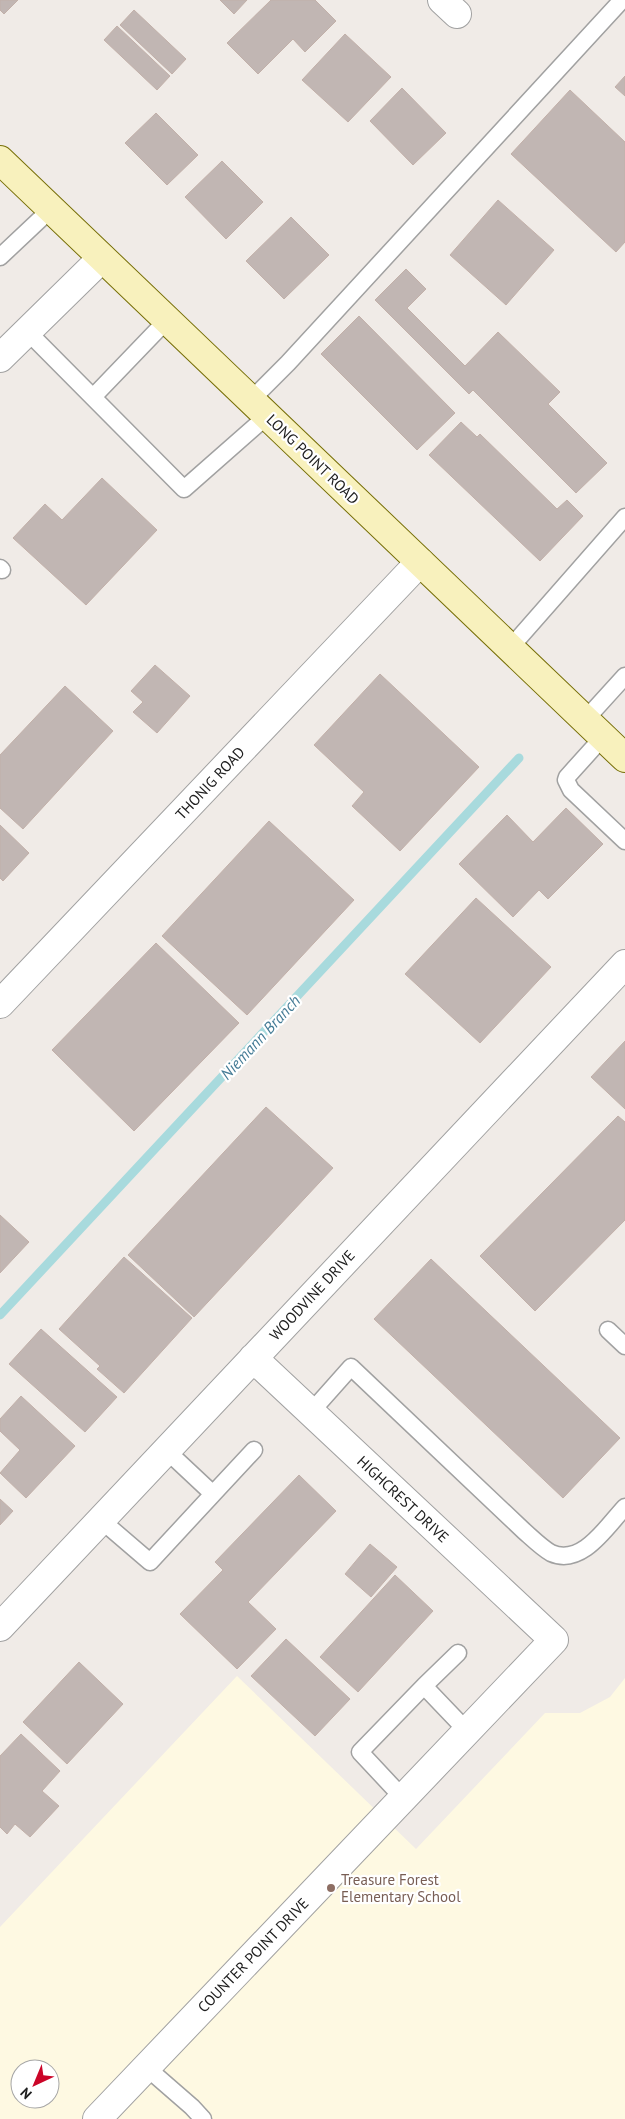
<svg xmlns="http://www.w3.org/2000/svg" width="625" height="2119" viewBox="0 0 625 2119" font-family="'PT Sans',sans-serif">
  <rect width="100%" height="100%" fill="#f0ebe7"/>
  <path fill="#fef9e2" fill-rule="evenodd" d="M237,1676L416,1849L545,1713H580L610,1697L625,1678V2119H0V1927ZM20,2069H50V2099H20Z"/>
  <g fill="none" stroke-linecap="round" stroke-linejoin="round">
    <path stroke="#a8dadd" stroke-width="9" d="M0,1315L519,758"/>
  </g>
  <path fill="#c1b6b3" stroke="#c2b0a9" d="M0,0H18L4,14L0,10Z
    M220,0H247L234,14Z
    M271,0H315L336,21L305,52L293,39L258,74L227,43Z
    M134,10L186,59L172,74L120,25Z
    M117,26L170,76L157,90L104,40Z
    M345,34L391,77L348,122L302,80Z
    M625,76V96L615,87Z
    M402,88L446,133L413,165L370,121Z
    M570,90L625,142V242L616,252L511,154Z
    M156,113L198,155L167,185L125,143Z
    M222,161L263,202L226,239L185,197Z
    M498,200L554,250L506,305L450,255Z
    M291,217L329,255L284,299L246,261Z
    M406,269L426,289L407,308L465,366L498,332L560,392L548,404L607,463L576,493L473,390L469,394L375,300Z
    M359,316L455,413L417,450L321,354Z
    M461,422L477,437L480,434L557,509L567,500L583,516L540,561L429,455Z
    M102,478L157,530L86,605L13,538L45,504L62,520Z
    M155,665L190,696L157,733L133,712L143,702L131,691Z
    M380,674L479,767L400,851L352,806L364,792L314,745Z
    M65,686L113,731L23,829L0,808V755Z
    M566,808L603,844L548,899L539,890L513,917L459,864L507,815L533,842Z
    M269,821L354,900L247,1015L162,936Z
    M0,825L29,853L3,881L0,878Z
    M476,898L551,967L480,1043L405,974Z
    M156,943L239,1023L134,1131L52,1050Z
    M625,1041V1109L591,1077Z
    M266,1107L333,1168L194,1317L128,1255Z
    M618,1116L625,1122V1220L535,1311L480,1256Z
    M0,1215L29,1242L0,1273Z
    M124,1257L192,1318L124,1393L97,1369L100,1366L59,1329Z
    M431,1259L620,1438L563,1498L374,1319Z
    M41,1329L117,1397L85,1432L9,1364Z
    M21,1396L75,1446L26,1498L0,1473L20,1450L0,1431V1419Z
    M299,1475L336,1511L248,1602L276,1629L237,1669L180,1614L223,1570L215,1562Z
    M0,1499L13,1511L0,1525Z
    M370,1544L397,1567L371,1597L345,1574Z
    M395,1575L433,1611L358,1692L320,1657Z
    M286,1639L350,1699L315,1736L251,1676Z
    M79,1662L123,1704L67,1764L23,1722Z
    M21,1734L60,1771L42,1791L59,1806L30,1837L15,1824L7,1834L0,1827V1756Z"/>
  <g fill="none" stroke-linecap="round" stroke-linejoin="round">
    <g stroke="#a1a1a1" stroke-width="19">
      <path id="lane" d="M0,257L51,209
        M27,331L184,489L267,416
        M93,397L167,320
        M251,400L288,363L622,0
        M0,568L2,570
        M510,648L625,517
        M585,720L625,676
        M603,737L567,777L566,780L571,790L625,841
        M608,1330L625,1346
        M311,1412L351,1367L524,1531C532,1538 542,1548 551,1553C582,1567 607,1526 625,1507
        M213,1494L254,1450
        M101,1520L150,1562L213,1494L166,1450
        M424,1686L458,1653
        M403,1798L360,1752L424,1686L467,1731
        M146,2067L192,2107L203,2119"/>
    </g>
    <g stroke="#a1a1a1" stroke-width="30">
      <path id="street" d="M442,0L457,14
        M0,358L102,258
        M0,1004L420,562
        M0,1627L625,964
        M97,2119L554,1640L253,1358"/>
    </g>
    <g stroke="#776f07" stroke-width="30">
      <path id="secondary" d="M0,160L625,758"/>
    </g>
    <use href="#lane" stroke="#fff" stroke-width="16"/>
    <use href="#street" stroke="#fff" stroke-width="28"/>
    <use href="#secondary" stroke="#f8f1bd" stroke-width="28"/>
  </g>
  <circle fill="#8d6e63" stroke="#fff" stroke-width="2" cx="331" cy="1888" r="5"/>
  <g text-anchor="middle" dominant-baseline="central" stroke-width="4.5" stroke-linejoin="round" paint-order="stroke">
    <g font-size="15" fill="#202020" stroke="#fff">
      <text transform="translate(313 459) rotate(44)">LONG POINT ROAD</text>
      <text transform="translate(210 783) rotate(-47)">THONIG ROAD</text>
      <text transform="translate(312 1295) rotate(-47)">WOODVINE DRIVE</text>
      <text transform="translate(403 1499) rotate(43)">HIGHCREST DRIVE</text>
      <text transform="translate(253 1955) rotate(-46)">COUNTER POINT DRIVE</text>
    </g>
    <g font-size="15" fill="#785e54" stroke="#fff" text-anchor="start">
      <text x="341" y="1879">Treasure Forest<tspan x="341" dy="17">Elementary School</tspan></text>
    </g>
    <g font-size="16" font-style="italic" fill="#457c96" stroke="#fff">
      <text transform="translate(260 1037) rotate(-47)">Niemann Branch</text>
    </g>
  </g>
  <g transform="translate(35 2084) rotate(224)"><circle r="24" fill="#ffffff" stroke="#a6a6a6"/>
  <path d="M0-4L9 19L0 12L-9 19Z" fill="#cb0528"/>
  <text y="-8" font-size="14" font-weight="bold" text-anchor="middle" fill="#202020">N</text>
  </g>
</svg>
